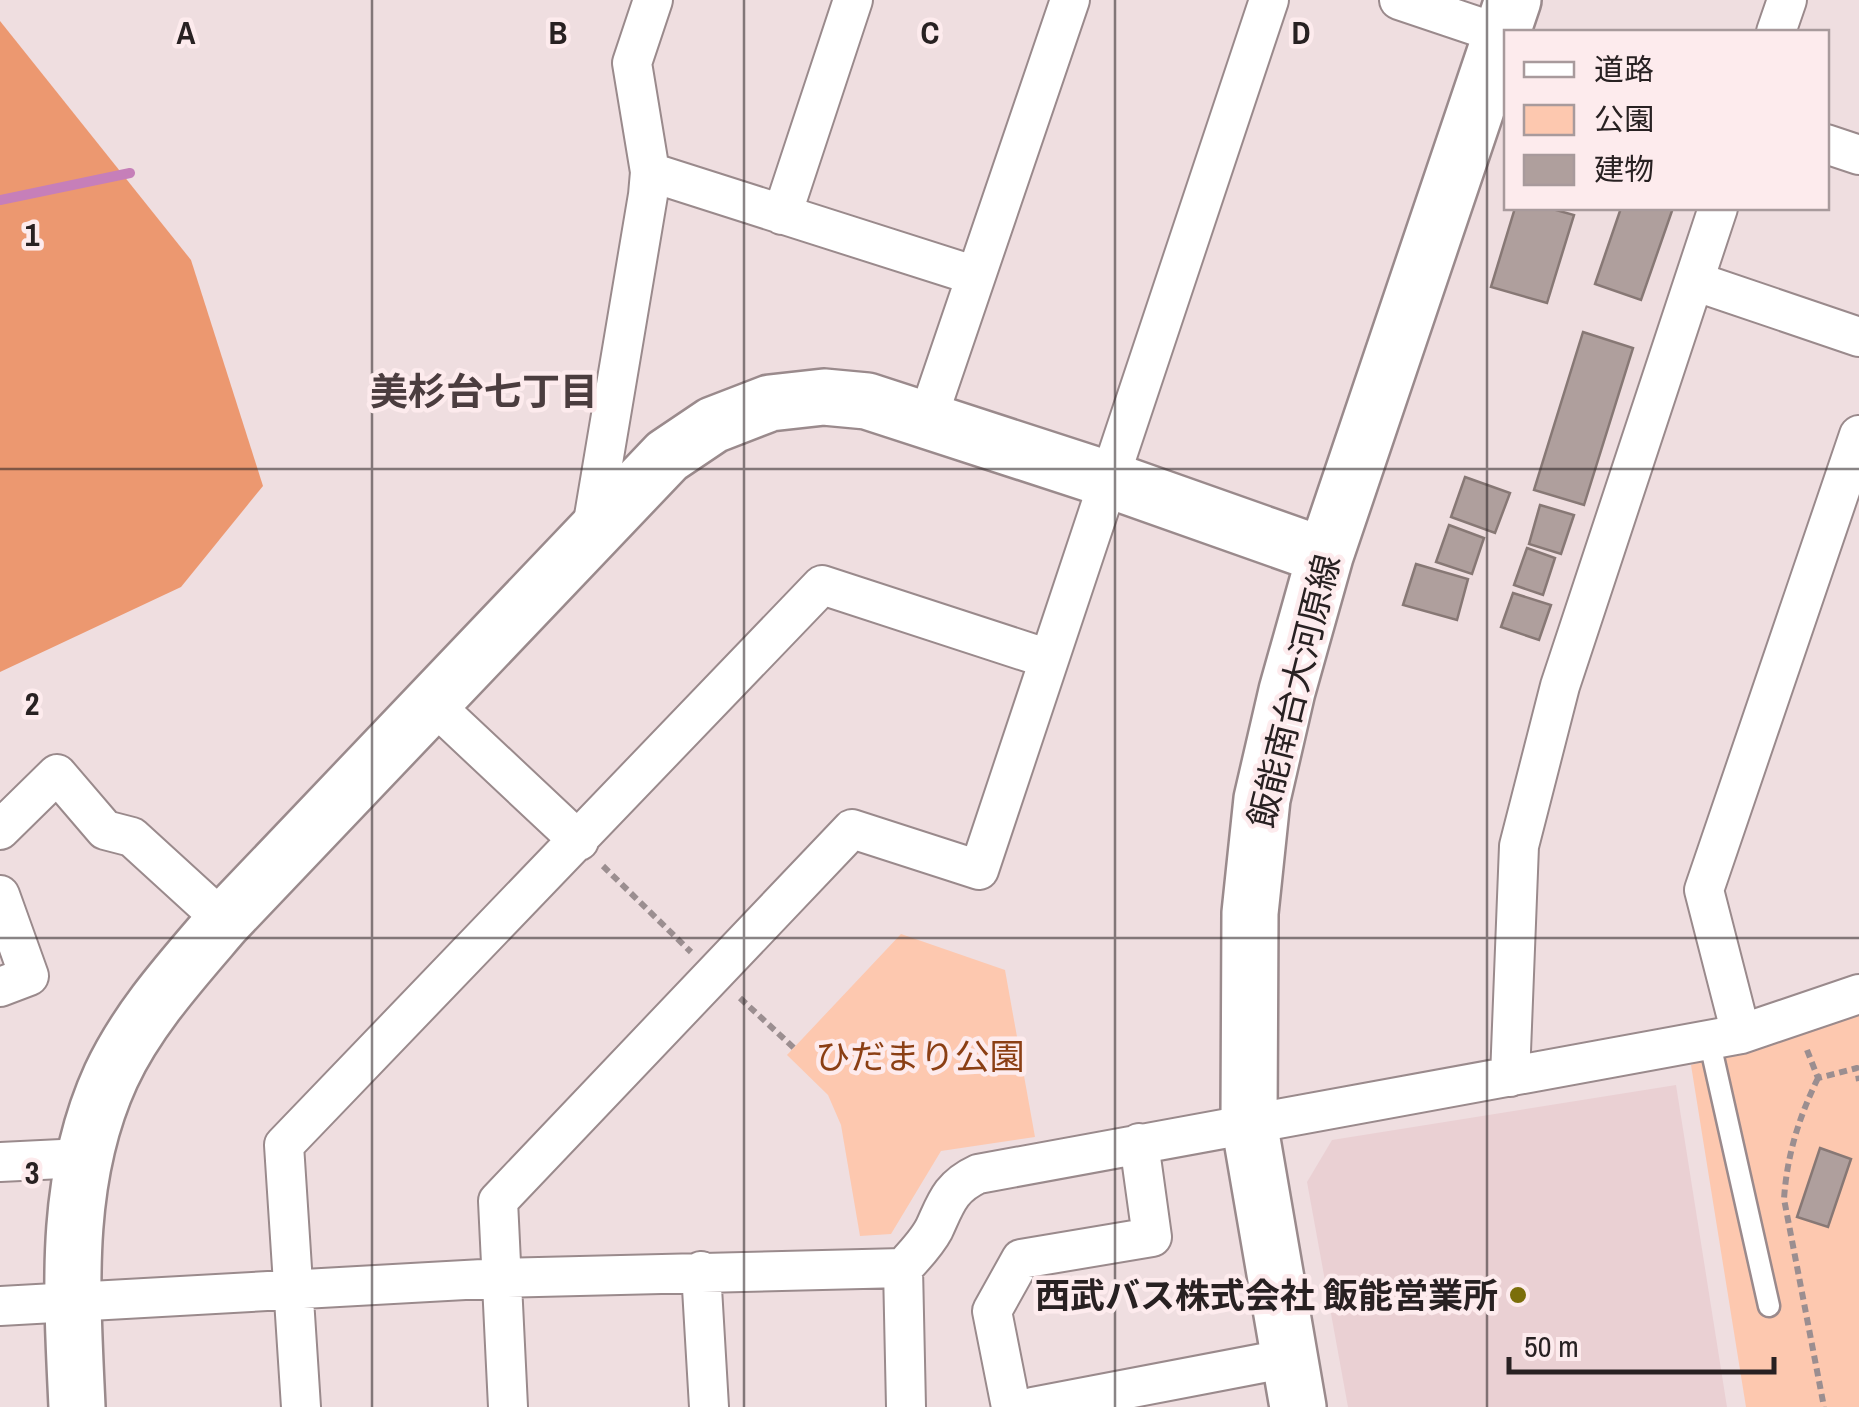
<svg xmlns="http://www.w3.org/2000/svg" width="1859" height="1407" viewBox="0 0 1859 1407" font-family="'Archivo Narrow','Noto Sans JP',sans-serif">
  <rect width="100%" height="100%" fill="#efdee0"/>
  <path fill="#ead0d3" d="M1676,1085L1727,1407H1348L1307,1182L1332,1140Z"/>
  <path fill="#fdc8af" d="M901,934L1005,970L1035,1137L941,1151L891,1234L860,1236L841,1125L828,1095L787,1055Z
    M1859,1006V1407H1746L1691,1065L1820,1024Z"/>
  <path fill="#ec9870" d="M0,21L191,260L263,486L181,587L0,672Z"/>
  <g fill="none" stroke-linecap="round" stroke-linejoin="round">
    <path stroke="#c67fb9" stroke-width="10" d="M0,200L130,173"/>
  </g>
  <path fill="#af9f9d" stroke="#877875" stroke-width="2.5" d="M1515,208H1549L1574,215L1547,303L1491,287Z
    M1621,208H1673L1641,300L1595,284Z
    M1583,332L1633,348L1584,505L1534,490Z
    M1465,477L1510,493L1495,533L1451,517Z
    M1540,505L1574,515L1561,554L1529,544Z
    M1449,525L1484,538L1472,574L1436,562Z
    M1527,548L1555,558L1543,595L1514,585Z
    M1416,564L1468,579L1457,620L1403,605Z
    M1513,593L1551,605L1539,640L1501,627Z
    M1820,1148L1851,1159L1828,1227L1797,1217Z"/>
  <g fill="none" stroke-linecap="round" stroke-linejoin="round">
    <g stroke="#9a8a8c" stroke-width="25">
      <path id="lane" d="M1709,1039L1769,1306"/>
    </g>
    <g stroke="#9a8a8c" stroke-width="42">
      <path id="street" d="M1399,0L1506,36
        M1776,32L1787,0
        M1826,144L1859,155
        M650,172L976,276
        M782,215L853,0
        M1694,281L1859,337
        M927,420L1070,0
        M591,534L648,195L650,172L632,63L653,0
        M432,703L579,841
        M0,830L57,774L105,830L132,837L224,921
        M0,895L29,976L0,987
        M1741,1034L1704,890L1859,435
        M1510,1077L1519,846L1560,686L1718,208
        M0,1162L82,1158
        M701,1271L709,1407
        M0,1306L501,1278L903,1268
        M301,1407L284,1145L822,585L1049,659
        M508,1407L498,1201L852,829L979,870L1269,0
        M906,1407L903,1268C914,1256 926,1244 934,1229C946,1203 950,1187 978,1174L1741,1034L1859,994
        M1011,1407L992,1311L1021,1259L1152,1237L1139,1143
        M1033,1407L1289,1358"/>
    </g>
    <g stroke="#9a8a8c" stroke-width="60">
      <path id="secondary" d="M77,1407C72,1294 63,1181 111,1076C138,1018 183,969 224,921L667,456L713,425L770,403L824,397L867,401L1110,480L1325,556
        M1298,1407L1249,1122L1250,913L1262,799L1287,691L1325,556L1513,0"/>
    </g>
    <path stroke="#9b8e90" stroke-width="6" stroke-dasharray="8 5" stroke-linecap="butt" d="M603,866L691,952
      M740,998L794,1048
      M1807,1050L1818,1078L1857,1068L1859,1081
      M1818,1078C1799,1117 1787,1155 1784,1199L1824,1407"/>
    <use href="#lane" stroke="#fff" stroke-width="20"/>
    <use href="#street" stroke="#fff" stroke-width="38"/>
    <use href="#secondary" stroke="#fff" stroke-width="55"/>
  </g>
  <path fill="none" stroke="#282122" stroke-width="2.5" stroke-opacity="0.55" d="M372,0V1407M744,0V1407M1115,0V1407M1487,0V1407M0,469H1859M0,938H1859"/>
  <circle fill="#7b6e0a" stroke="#fdebed" stroke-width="4" cx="1518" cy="1295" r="10"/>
  <g text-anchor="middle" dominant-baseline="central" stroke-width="9" stroke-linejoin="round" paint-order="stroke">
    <g font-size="35" fill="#282122" stroke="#fdebed">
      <text transform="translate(1294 691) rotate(-76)">飯能南台大河原線</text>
    </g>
    <g font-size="35" fill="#8b3f14" stroke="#fdebed">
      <text x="920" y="1056">ひだまり公園</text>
    </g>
    <g font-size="35" font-weight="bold" fill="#282122" stroke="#fdebed" text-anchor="end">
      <text x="1498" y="1295">西武バス株式会社 飯能営業所</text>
    </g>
    <g font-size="38" font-weight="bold" fill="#4b3d3f" stroke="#fdebed">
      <text x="484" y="391">美杉台七丁目</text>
    </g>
  </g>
  <g font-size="32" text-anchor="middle" font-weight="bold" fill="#282122" stroke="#fdebed" stroke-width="9" stroke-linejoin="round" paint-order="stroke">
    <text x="186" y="44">A</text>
    <text x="558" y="44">B</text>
    <text x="930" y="44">C</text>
    <text x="1301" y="44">D</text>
    <text x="32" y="246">1</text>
    <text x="32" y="715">2</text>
    <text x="32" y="1184">3</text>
  </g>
  <rect x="1504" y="30" width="325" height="180" fill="#fdebed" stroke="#a89a9c" stroke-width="2.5"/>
  <rect x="1524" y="62" width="50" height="15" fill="#ffffff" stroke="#a89a9c" stroke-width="2.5"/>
  <text x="1594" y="80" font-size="30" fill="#282122">道路</text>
  <rect x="1524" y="105" width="50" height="30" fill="#fdc8af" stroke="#a89a9c" stroke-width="2.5"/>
  <text x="1594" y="130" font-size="30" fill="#282122">公園</text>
  <rect x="1524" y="155" width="50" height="30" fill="#af9f9d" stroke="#a89a9c" stroke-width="2.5"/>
  <text x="1594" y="180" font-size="30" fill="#282122">建物</text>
  <path d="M1509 1357v15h265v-15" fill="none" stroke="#282122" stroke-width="5"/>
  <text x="1524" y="1357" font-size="30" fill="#282122" stroke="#fdebed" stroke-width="8" paint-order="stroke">50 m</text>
</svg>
